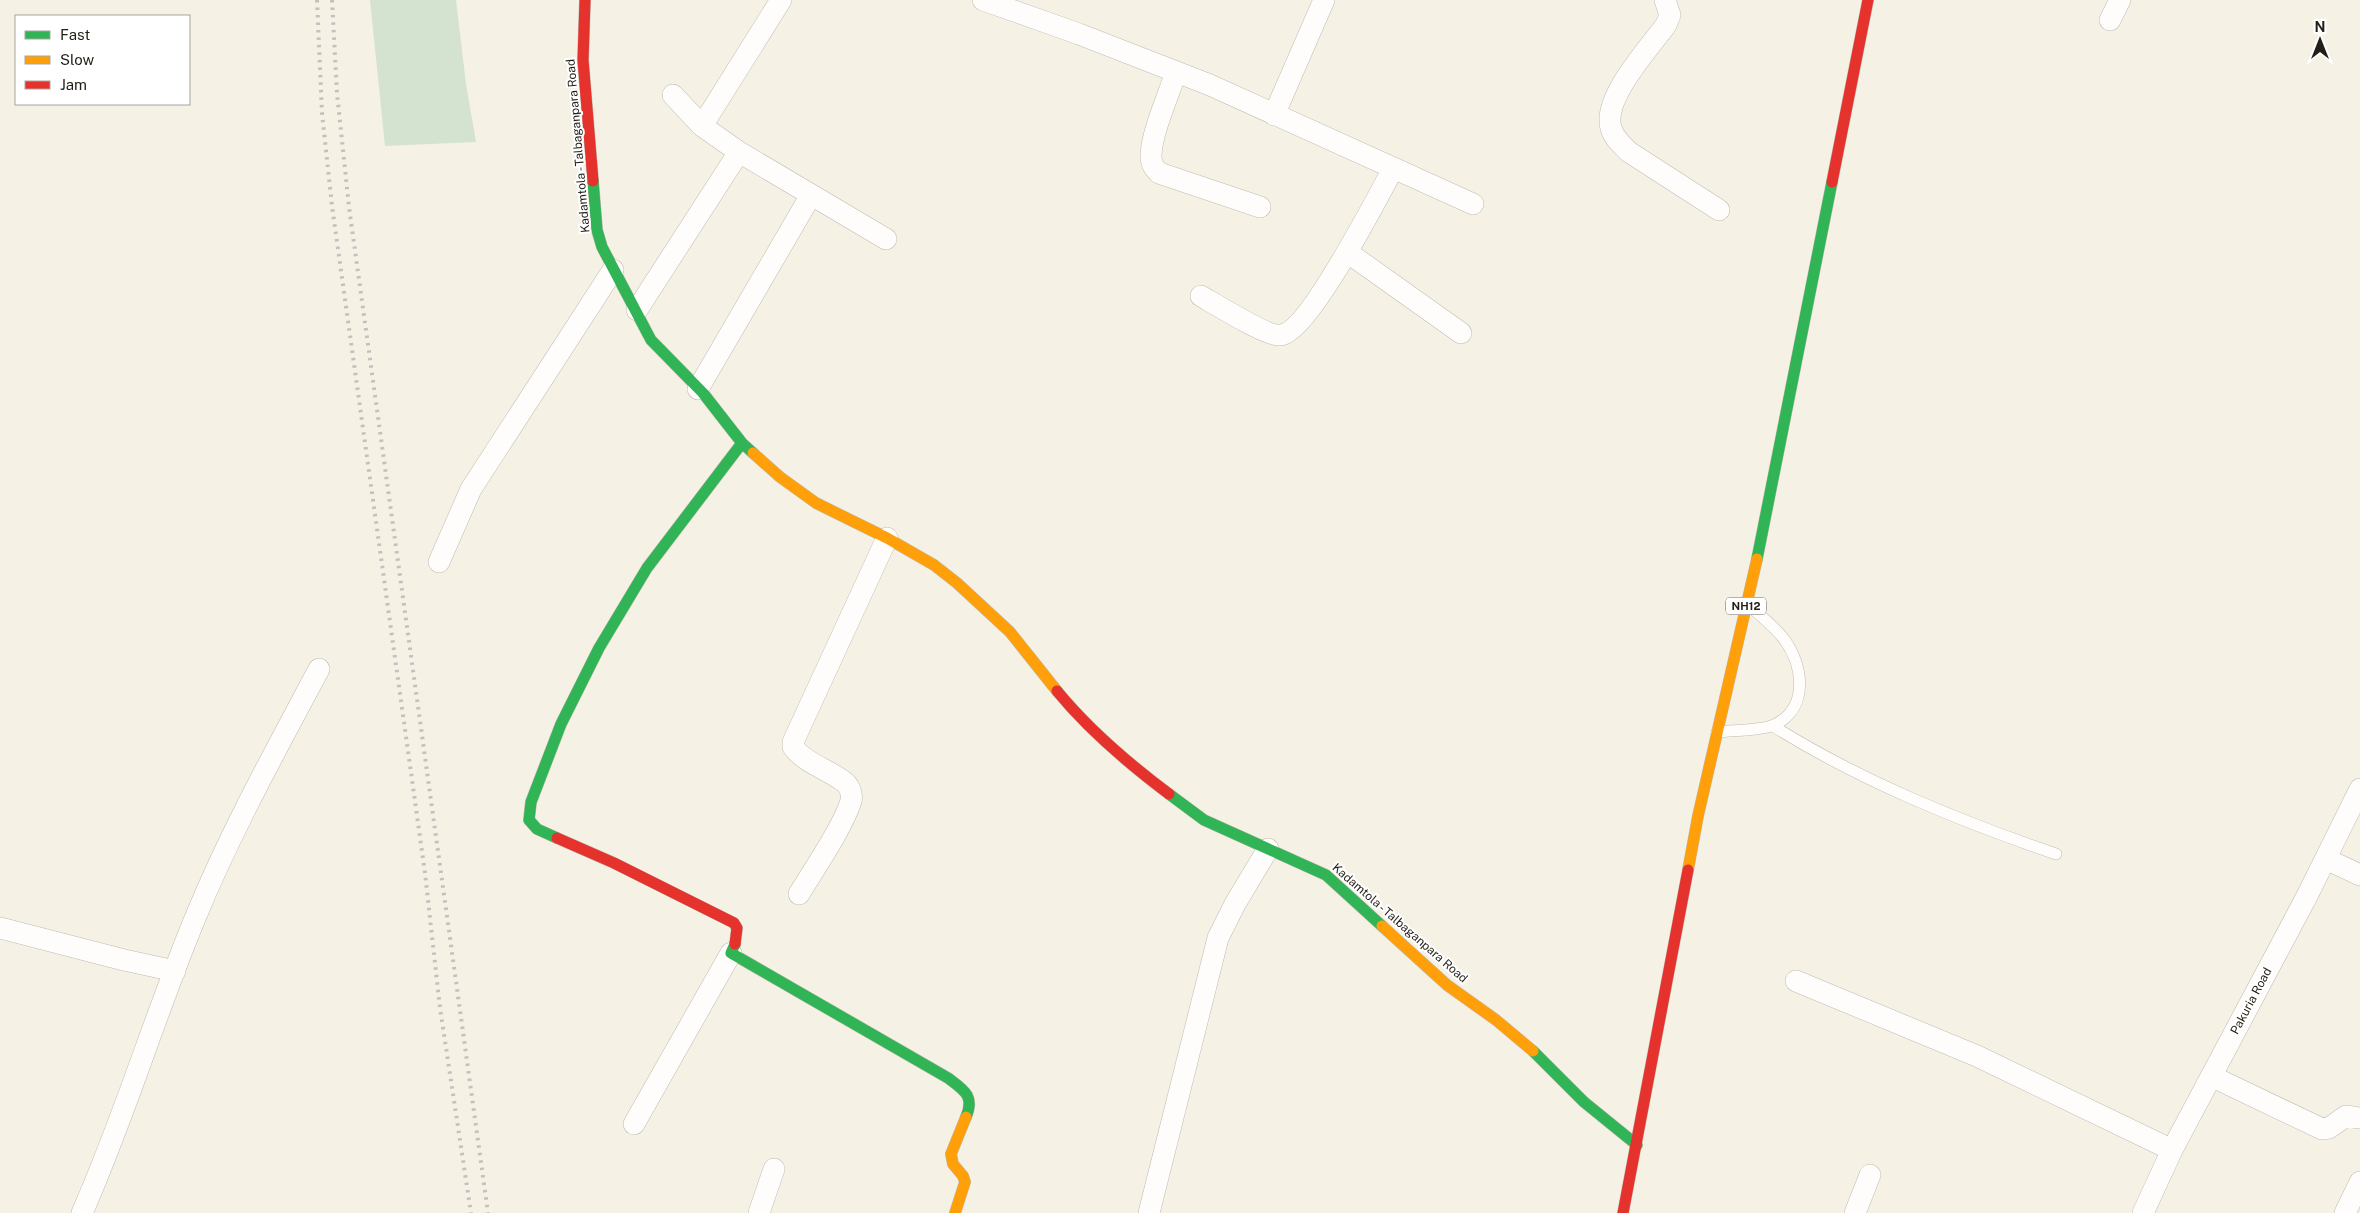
<svg xmlns="http://www.w3.org/2000/svg" width="2360" height="1213" viewBox="0 0 2360 1213" font-family="'Public Sans',sans-serif">
  <rect width="100%" height="100%" fill="#f6f1e5"/>
  <path fill="#d4e3d0" d="M370,0H456L466,84L476,142L385,146Z"/>
  <g fill="none" stroke-linecap="round" stroke-linejoin="round">
    <g stroke="#bfbbb2" stroke-width="12">
      <path id="lane" d="M1773,726C1861,781 1957,820 2056,854
        M1717,732C1732,730 1761,731 1774,725C1810,708 1803,665 1784,639C1774,626 1759,615 1748,604"/>
    </g>
    <g stroke="#bfbbb2" stroke-width="22">
      <path id="street" d="M983,0L1079,34L1210,85L1473,204
        M1665,0L1670,15L1666,25C1649,48 1602,99 1611,128C1614,139 1622,145 1629,152L1719,210
        M2110,20L2120,0
        M1176,72C1169,94 1151,134 1151,156C1151,164 1154,168 1159,173L1260,207
        M673,95L702,126L739,152L886,239
        M1274,115L1324,0
        M702,126L781,0
        M1347,252L1461,333
        M1201,296C1215,304 1268,337 1280,335C1308,333 1377,198 1393,169
        M637,310L739,152
        M698,389L811,195
        M439,562L471,489L613,270
        M2326,859L2360,875
        M799,894C814,869 843,827 851,801C853,794 849,785 843,781C827,769 805,763 793,747V742L887,538
        M0,928L124,960L175,971
        M1796,981L1977,1056L2172,1150
        M2211,1076L2322,1129L2329,1128L2346,1116L2360,1118
        M634,1124L731,953
        M82,1213C125,1116 155,1014 196,916C231,831 276,750 319,669
        M759,1213L774,1169
        M1149,1213L1218,938L1235,904L1268,849
        M1855,1213L1870,1175
        M2143,1213L2172,1150L2307,896L2360,789
        M2345,1213L2360,1182"/>
    </g>
    <g stroke="#bfbbb2" stroke-width="12">
      <path id="fast" d="M593,181L597,230L602,247L651,340L703,393L742,443L753,453
        M1757,559L1832,182
        M1169,794L1204,820L1326,875L1382,926
        M557,838L537,829L529,820L531,802L561,724L599,648L647,568L742,443
        M735,944L731,953L948,1078C964,1090 975,1096 966,1117
        M1533,1051L1584,1102L1637,1145"/>
    </g>
    <g stroke="#bfbbb2" stroke-width="12">
      <path id="slow" d="M753,453L780,477L816,503L887,538L934,565L957,583L1010,632L1057,691
        M1688,870L1698,816L1757,559
        M1382,926L1447,985L1496,1020L1533,1051
        M955,1213L965,1182L963,1176L953,1164L951,1154L966,1117"/>
    </g>
    <g stroke="#bfbbb2" stroke-width="12">
      <path id="jam" d="M585,0L583,60L593,181
        M1832,182L1868,0
        M1057,691C1089,730 1129,764 1169,794
        M557,838L614,863L734,923L737,928L735,944
        M1623,1213L1688,870"/>
    </g>
    <use href="#lane" stroke="#fefdfb" stroke-width="11"/>
    <use href="#street" stroke="#fefdfb" stroke-width="21"/>
    <use href="#fast" stroke="#30b455" stroke-width="11"/>
    <use href="#slow" stroke="#ff9f0a" stroke-width="11"/>
    <use href="#jam" stroke="#e5322d" stroke-width="11"/>
    <path stroke="#c3c1be" stroke-width="4" stroke-dasharray="2.5 5" stroke-linecap="butt" d="M317,0L322,113L332,206L425,873L440,1008L471,1213
      M332,0L337,93L349,207L488,1213"/>
  </g>
  <g text-anchor="middle" dominant-baseline="central" stroke-width="4" stroke-linejoin="round" paint-order="stroke">
    <rect fill="#fff" stroke="#65625d" stroke-width="1" x="1726" y="597.5" width="40" height="17" rx="4"/>
    <g font-size="11" font-weight="bold" fill="#231f17">
      <text x="1746" y="606">NH12</text>
    </g>
    <g font-size="12" fill="#231f17" stroke="#fff">
      <text transform="translate(578 146) rotate(-95)">Kadamtola - Talbaganpara Road</text>
      <text transform="translate(1400 923) rotate(41)">Kadamtola - Talbaganpara Road</text>
      <text transform="translate(2251 1001) rotate(-62)">Pakuria Road</text>
    </g>
  </g>
  <rect x="15" y="15" width="175" height="90" fill="#ffffff" stroke="#a7a5a2"/>
  <rect x="25" y="31" width="25" height="8" fill="#30b455" stroke="#a7a5a2"/>
  <text x="60" y="40" font-size="15" fill="#231f17">Fast</text>
  <rect x="25" y="56" width="25" height="8" fill="#ff9f0a" stroke="#a7a5a2"/>
  <text x="60" y="65" font-size="15" fill="#231f17">Slow</text>
  <rect x="25" y="81" width="25" height="8" fill="#e5322d" stroke="#a7a5a2"/>
  <text x="60" y="90" font-size="15" fill="#231f17">Jam</text>
  <g transform="translate(2320 40)" stroke="#ffffff" stroke-width="4" paint-order="stroke">
  <path d="M0-4L9 19L0 12L-9 19Z" fill="#231f17"/>
  <text y="-8" font-size="14" font-weight="bold" text-anchor="middle" fill="#231f17">N</text>
  </g>
</svg>
